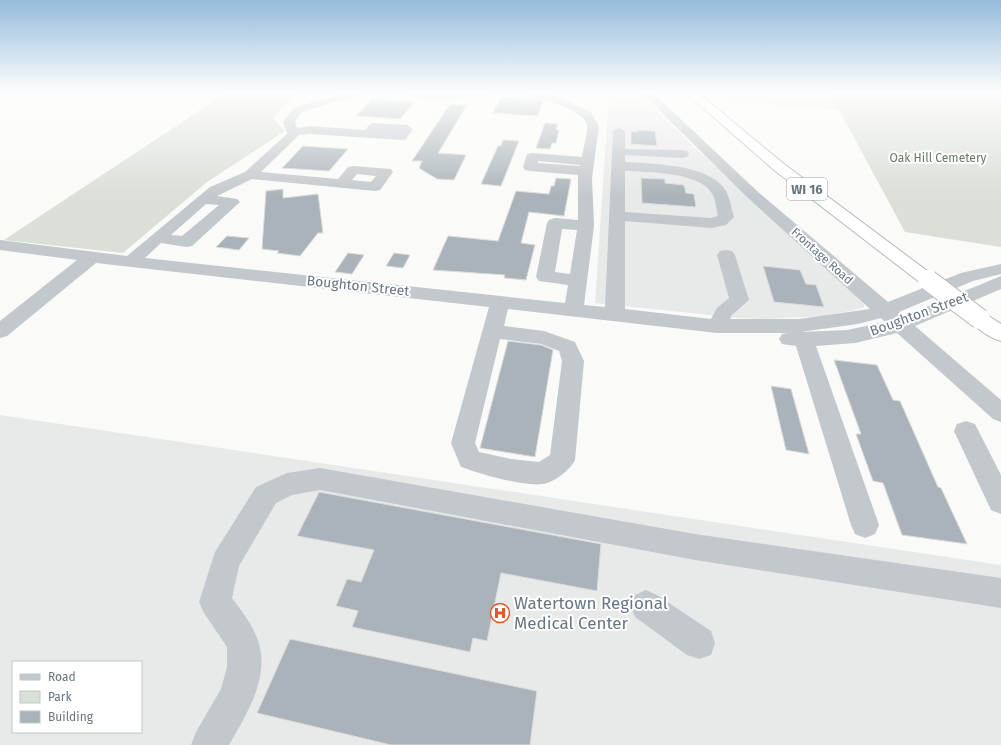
<svg xmlns="http://www.w3.org/2000/svg" width="1001" height="745" viewBox="0 0 1001 745" font-family="'Fira Sans',sans-serif">
  <rect width="100%" height="100%" fill="#fafaf8"/>
  <path fill="#e8e9e9" fill-rule="evenodd" d="M609,93H640L689,142L831,271L864,304V307L855,310L823,316L767,319L738,318L595,303Z
    M721,93H830L839,110L733,102Z
    M0,415L1001,565V745H0ZM13,662H141V732H13Z"/>
  <path fill="#dadfd7" d="M226,93H297L273,118L285,131L207,182L123,253L4,240Z
    M830,93H1001V247L905,232Z"/>
  <path fill="#aab3b9" stroke="#dcdcda" d="M501,97L536,99L543,101L538,116L493,113Z
    M372,99L414,102L400,119L356,116Z
    M450,104L467,105L438,153L466,155L454,180L437,179L419,168L422,161H412Z
    M545,123L558,124L556,129L559,130L556,143H552L550,149L536,148Z
    M638,130L655,131L657,146L631,144V131L638,132Z
    M503,140L519,141L501,186L481,184L498,146H501Z
    M303,146L348,149L329,171L282,168Z
    M556,178L571,179L564,216L529,212L521,243L535,245L526,280L504,278L505,275L433,270L448,236L498,241L516,191L549,194L551,186H554Z
    M641,178L665,179V183L684,185L686,193L694,194L696,207L642,203Z
    M283,189V198L318,194L323,233H318L300,256L277,253L279,251L262,249L266,191Z
    M227,236L249,238L239,250L216,247Z
    M348,253L364,255L352,274L335,272Z
    M394,253L410,255L403,268L386,266Z
    M763,266L800,270L806,284L816,285L824,307L774,302Z
    M508,341L541,345L553,350L535,457L480,448Z
    M834,360L877,365L893,400L900,401L938,487L941,488L967,544L902,535L883,483L873,481L856,434H861Z
    M771,386L791,389L809,454L786,450Z
    M319,492L601,544L597,591L501,573L487,641L473,638L470,652L352,627L358,611L336,606L347,579L361,582L374,550L297,536Z
    M290,639L537,691L530,745H391L257,713Z"/>
  <g fill="none" stroke-linecap="round" stroke-linejoin="round">
    <g stroke="#b4b9bd" stroke-width="2">
      <path id="highway" d="M686,93H698L784,164L934,276L937,280L934,284L928,285L922,284L774,170Z
        M980,313L987,315L1001,324V341C990,338 976,329 970,319L973,315Z"/>
    </g>
    <path fill="#c3c8cc" fill-rule="evenodd" d="M343,93H360L359,95L307,110L300,114L295,122L297,128L310,126L365,130L370,124L374,123L407,125L413,129L406,139L402,140L310,134L299,135L261,172L338,179L348,167L353,166L391,169L393,172L380,190L375,191L252,179L217,196L237,199L240,202L192,246L186,247L161,243L145,258L565,303L568,285L539,281L536,277L547,223L549,220L555,218L578,220V175L530,171L525,170L523,167L527,154L532,153L582,157C583,148 588,134 587,125C583,109 542,99 527,95L526,93H546L557,96L591,112L599,126L592,178L594,226L584,305L605,307L613,131L619,127L625,131V149L682,150L687,151L689,154L687,157L682,158L625,155V162C653,164 706,164 724,188C730,196 731,208 734,217L726,225L711,228L625,221V309L711,319L717,308L729,298L717,255L720,251L726,250L732,251L735,255L749,300L732,315L730,319H799L870,309L747,197L642,93H653L757,191L888,302L961,273L1001,264V274L973,281L899,312L904,316L1001,276V289L915,326L1001,400V422L993,419L897,333L855,343L816,346L879,525L875,534L865,538L855,534L851,525L796,346L782,344L779,339L782,334L788,333H717L508,309L504,326L544,331L575,342L584,361L575,460C570,470 555,482 543,484C525,487 480,474 461,467L451,443L489,307L96,263L7,336L0,338V321L77,260L0,250V240L127,256L210,187L245,172L287,134L283,122L292,110L299,106ZM538,161L580,165V166L538,163ZM625,171C647,172 698,172 711,192C716,198 716,209 718,216L711,218L625,212ZM357,174L376,176L371,182L352,180ZM206,204L219,205L182,236L171,235ZM562,229L577,230L570,274L555,272ZM881,318L885,322L847,330L800,332L858,324ZM500,339L541,344L559,351L562,361L550,455L539,462L511,459L479,452L475,443Z
      M406,93H489L484,96C470,97 414,103 406,93Z
      M966,421L975,424L1001,475V514L991,510L954,431L957,424Z
      M320,468L695,534L1001,578V608L695,560L320,490L292,495L276,503L239,566L232,598C244,614 259,633 261,654C265,685 244,719 229,745H191L196,732L221,689L227,667V647L204,613L199,602L215,552L256,487L287,473Z
      M646,590L657,595L711,631L715,643L711,655L699,659L687,655L635,617L630,606L635,595Z"/>
    <use href="#highway" fill="#fff" fill-rule="evenodd"/>
    <g stroke="#b4b9bd" stroke-width="22" stroke-linecap="butt">
      <path id="highway-bridge" d="M928,280L980,319"/>
    </g>
    <use href="#highway-bridge" stroke="#fff" stroke-width="20"/>
  </g>
  <linearGradient id="sky" x2="0" y2="1"><stop stop-color="#96bcdc"/><stop offset="0.47" stop-color="#fdfdfc"/><stop offset="1" stop-color="#fdfdfc" stop-opacity="0"/></linearGradient>
  <rect width="1001" height="197" fill="url(#sky)"/>
  <defs>
    <g id="hospital-ring" transform="scale(1)"><circle r="9.5" fill="#fff" stroke="#e4572e" stroke-width="1.5"/><path d="M-5-5h3v3.5h4V-5h3V5h-3V1.5h-4V5h-3Z" fill="#e4572e"/></g>
  </defs>
  <g fill-rule="evenodd">
    <use href="#hospital-ring" x="500" y="613"/>
  </g>
  <g text-anchor="middle" dominant-baseline="central" stroke-width="4" stroke-linejoin="round" paint-order="stroke">
    <g font-size="12" fill="#687a64" stroke="#fff">
      <text x="938" y="158">Oak Hill Cemetery</text>
    </g>
    <g font-size="12" fill="#657683" stroke="#fff">
      <text transform="translate(822 256) rotate(42)">Frontage Road</text>
    </g>
    <rect fill="#fff" stroke="#939fa8" stroke-width="1" x="787" y="178" width="40" height="22" rx="3"/>
    <g font-size="13" font-weight="bold" fill="#657683">
      <text x="807" y="189">WI 16</text>
    </g>
    <g font-size="14" fill="#657683" stroke="#fff">
      <text transform="translate(358 286) rotate(6)">Boughton Street</text>
      <text transform="translate(919 314) rotate(-20)">Boughton Street</text>
    </g>
    <g font-size="17" fill="#657683" stroke="#fff" text-anchor="start">
      <text x="514" y="603">Watertown Regional<tspan x="514" dy="20">Medical Center</tspan></text>
    </g>
  </g>
  <rect x="12" y="661" width="130" height="72" fill="#ffffff" stroke="#c1c8cd"/>
  <rect x="20" y="674" width="20" height="6" fill="#c3c8cc" stroke="#c1c8cd"/>
  <text x="48" y="681" font-size="12" fill="#657683">Road</text>
  <rect x="20" y="691" width="20" height="12" fill="#dadfd7" stroke="#c1c8cd"/>
  <text x="48" y="701" font-size="12" fill="#657683">Park</text>
  <rect x="20" y="711" width="20" height="12" fill="#aab3b9" stroke="#c1c8cd"/>
  <text x="48" y="721" font-size="12" fill="#657683">Building</text>
</svg>
